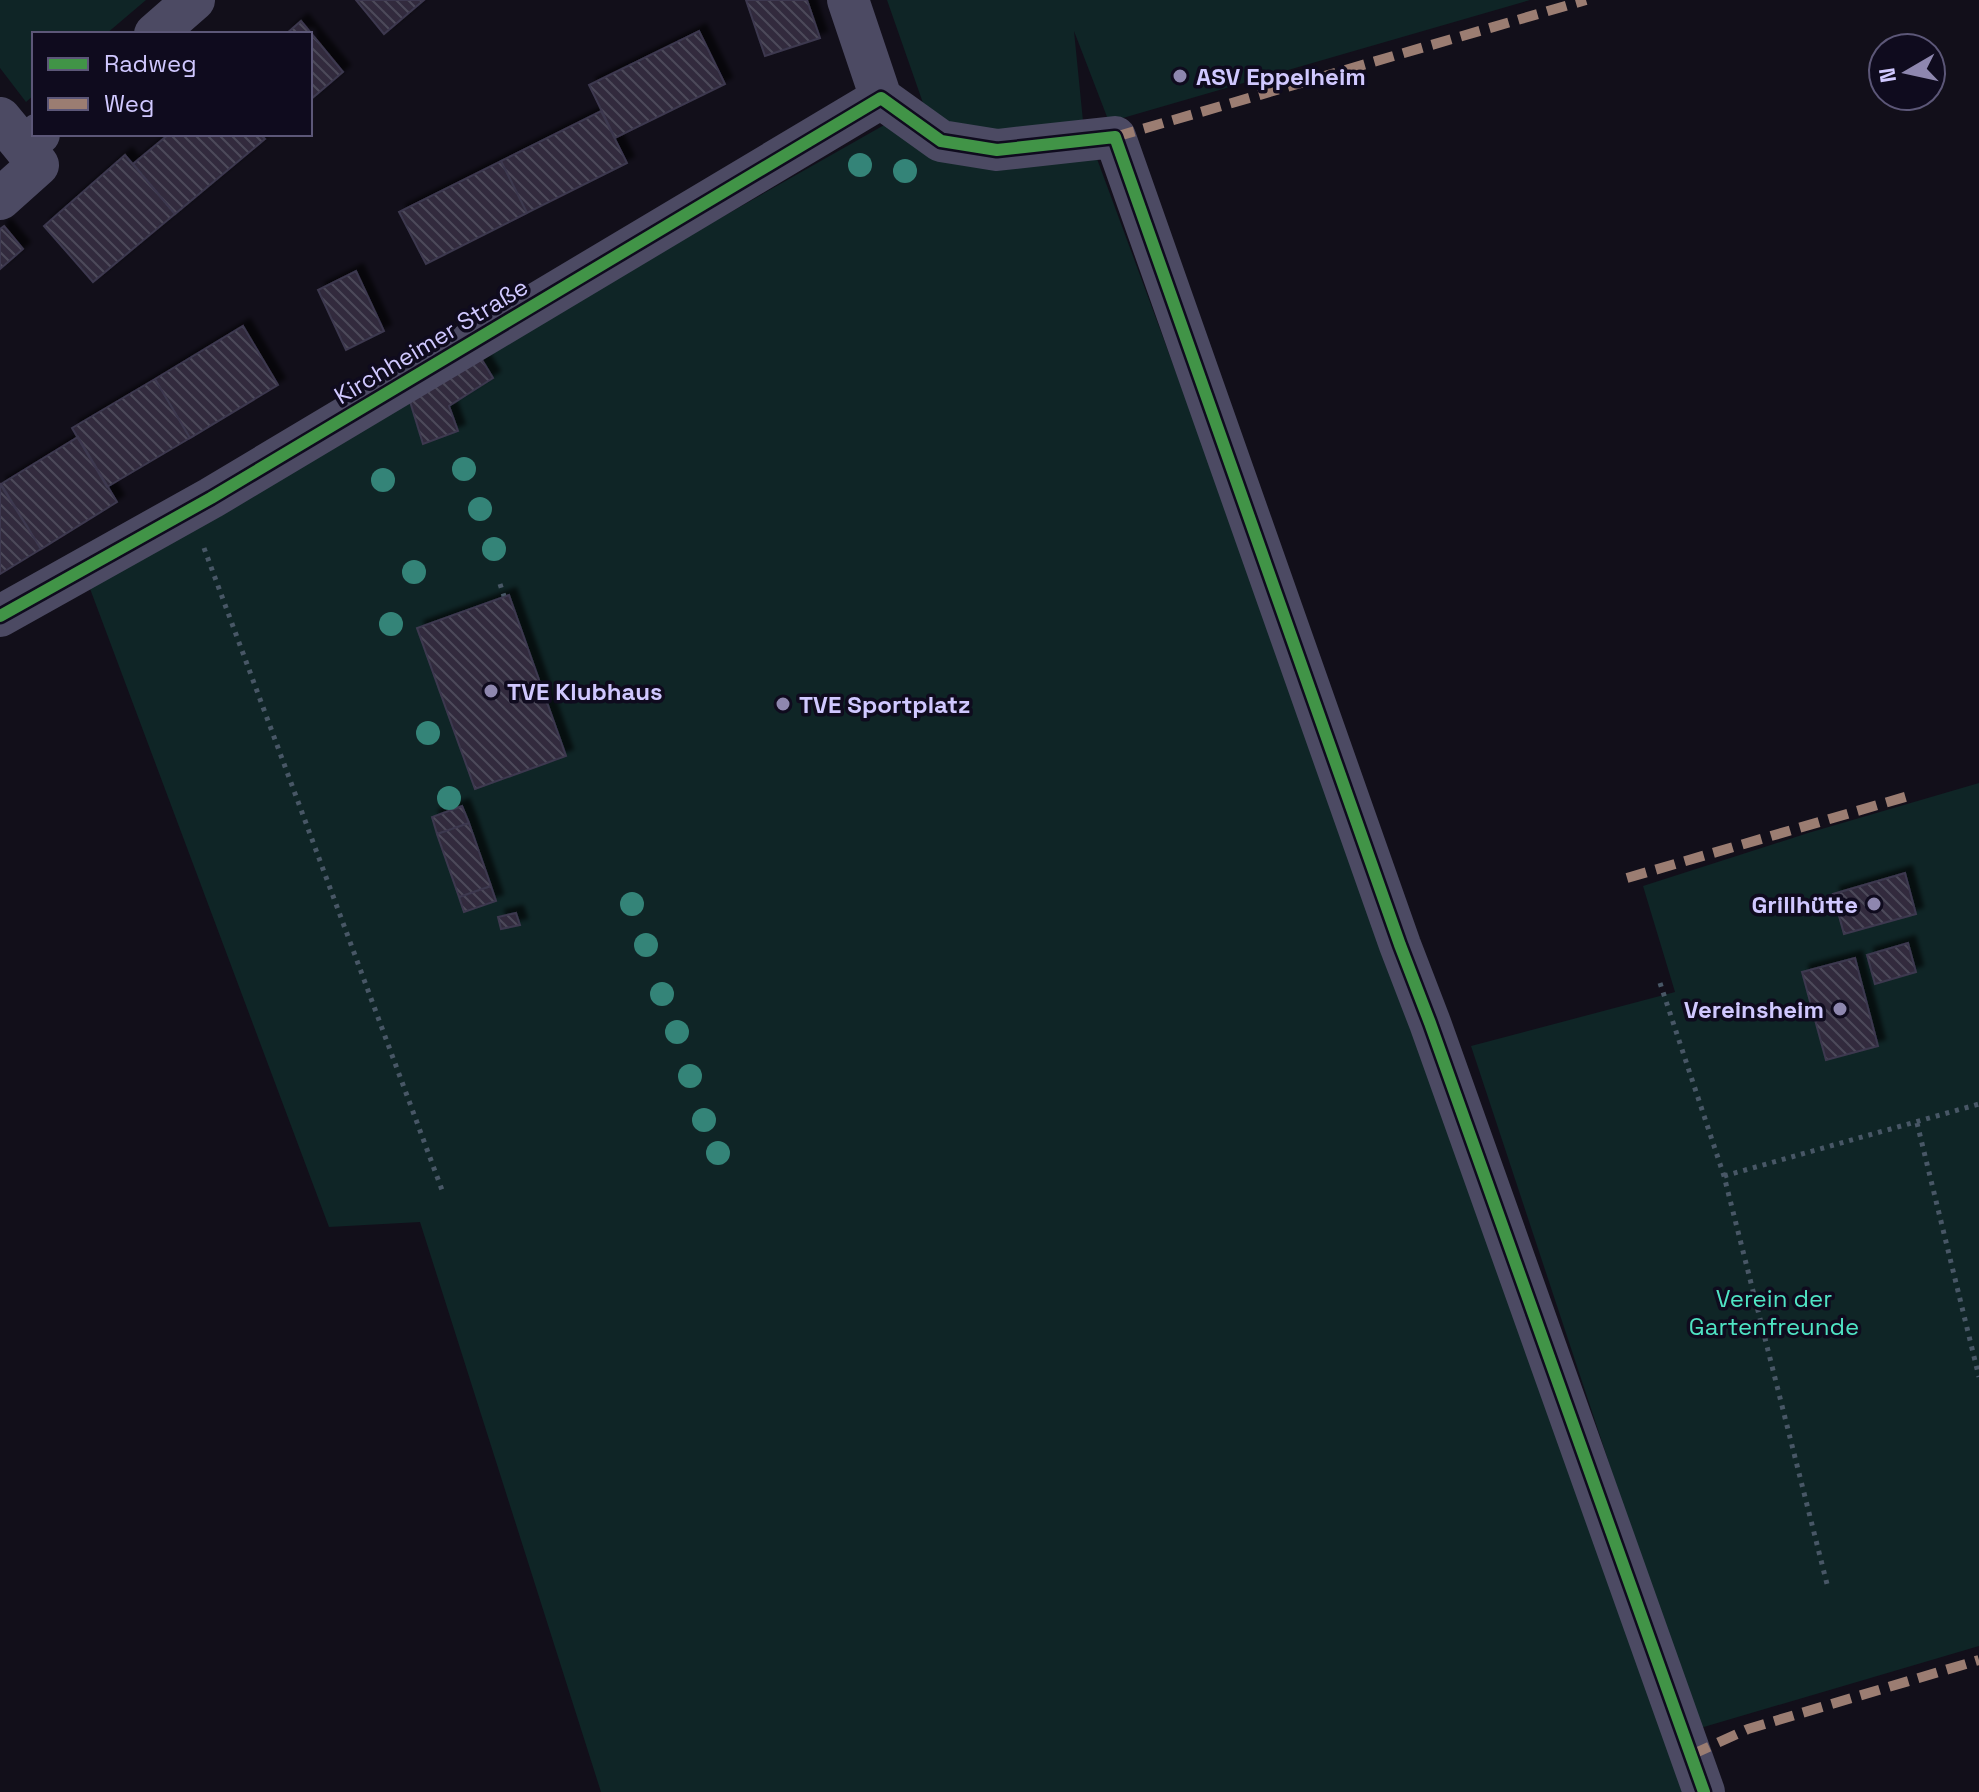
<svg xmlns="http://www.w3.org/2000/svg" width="1979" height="1792" viewBox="0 0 1979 1792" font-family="'Space Grotesk',sans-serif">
  <defs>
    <pattern id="building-back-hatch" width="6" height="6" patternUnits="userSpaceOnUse" patternTransform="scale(2)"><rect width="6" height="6" fill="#302c3d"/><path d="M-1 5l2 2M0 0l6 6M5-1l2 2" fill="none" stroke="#4d495a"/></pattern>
    <filter id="shadow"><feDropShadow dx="7" dy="-7" stdDeviation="2" flood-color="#0009"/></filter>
  </defs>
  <rect width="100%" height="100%" fill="#120f1a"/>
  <path fill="#0f2526" d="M0,0H146L106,34H34V95L26,102L0,68Z
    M887,0H1530L1109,122L1074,31L1083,121L1430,1059L1683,1792H601L420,1222L329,1227L86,578L923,103Z
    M1979,783V1646L1697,1729L1471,1046L1675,992L1643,886L1808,833Z"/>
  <path fill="url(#building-back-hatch)" stroke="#3d394f" stroke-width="2" filter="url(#shadow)" d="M356,0H424L384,34Z
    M746,0H807L820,38L765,56Z
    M301,21L343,72L310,100V34H286Z
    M699,31L725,84L615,138L589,85Z
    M601,111L627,163L527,213L501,161Z
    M169,134H260L265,139L175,214L133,164Z
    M125,155L175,214L93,282L44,226Z
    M501,161L527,213L426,264L399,212Z
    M4,226L23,249L0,269V229Z
    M356,271L384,331L346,350L318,290Z
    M243,326L278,385L190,438L155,379Z
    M479,355L493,378L449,406L458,431L423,444L408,395Z
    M155,379L190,438L107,487L72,428Z
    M78,437L117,502L41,549L1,484Z
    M0,484L41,549L0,574Z
    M509,595L566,756L475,789L417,628Z
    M462,806L469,823L437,834L432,817Z
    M469,823L491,886L459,897L437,834Z
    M1905,873L1916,914L1844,934L1833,894Z
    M491,886L496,901L464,912L459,897Z
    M516,913L520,925L501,929L498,917Z
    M1908,943L1916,972L1875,984L1867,955Z
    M1855,958L1878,1046L1826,1060L1802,972Z"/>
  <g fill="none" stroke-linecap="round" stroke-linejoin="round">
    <path stroke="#485766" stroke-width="5" stroke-dasharray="4 6" stroke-linecap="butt" d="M204,548L442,1190
      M500,584L504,596
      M1660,983L1724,1176L1827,1584
      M1917,1123L1979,1377
      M1724,1176L1979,1104"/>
    <path stroke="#4c4a63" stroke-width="42" d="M848,0L881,98
      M155,34L194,0
      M881,98L941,141L997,150L1115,137L1400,945L1430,1023L1704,1792
      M0,118L24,147L39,134
      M0,199L38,165L24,147
      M0,616L211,498L881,98"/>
    <path stroke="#9b7d72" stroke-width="10" stroke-dasharray="20 10" stroke-linecap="butt" d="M1115,137L1586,0
      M1627,878L1912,795
      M1691,1755L1748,1729L1979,1660"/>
    <g stroke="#0f0b1e" stroke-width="17">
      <path id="cycleway" d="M0,616L211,498L881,98L941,141L997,150L1115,137L1400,945L1430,1023L1704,1792"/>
    </g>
    <use href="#cycleway" stroke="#419447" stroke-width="12"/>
  </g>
  <g fill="#348478">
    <circle cx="860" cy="165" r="12"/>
    <circle cx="905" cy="171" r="12"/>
    <circle cx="464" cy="469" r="12"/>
    <circle cx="383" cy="480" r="12"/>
    <circle cx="480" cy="509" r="12"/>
    <circle cx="494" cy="549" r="12"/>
    <circle cx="414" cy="572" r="12"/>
    <circle cx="391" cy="624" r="12"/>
    <circle cx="428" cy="733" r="12"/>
    <circle cx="449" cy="798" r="12"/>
    <circle cx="632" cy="904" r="12"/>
    <circle cx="646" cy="945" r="12"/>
    <circle cx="662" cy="994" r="12"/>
    <circle cx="677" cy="1032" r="12"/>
    <circle cx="690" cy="1076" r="12"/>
    <circle cx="704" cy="1120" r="12"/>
    <circle cx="718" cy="1153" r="12"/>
  </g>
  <g fill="#8e87af" stroke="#0f0b1e" stroke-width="3">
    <circle cx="1180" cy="76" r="8"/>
    <circle cx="491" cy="691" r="8"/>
    <circle cx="783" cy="704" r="8"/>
    <circle cx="1874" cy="904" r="8"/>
    <circle cx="1840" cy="1009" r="8"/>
  </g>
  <g text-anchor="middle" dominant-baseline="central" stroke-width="7" stroke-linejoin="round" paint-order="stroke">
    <g font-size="24" font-weight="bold" fill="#d0c8ff" stroke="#0f0b1e" text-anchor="start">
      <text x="1196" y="76">ASV Eppelheim</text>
      <text x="507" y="691">TVE Klubhaus</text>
      <text x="799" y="704">TVE Sportplatz</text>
      <text x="1858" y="904" text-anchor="end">Grillhütte</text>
      <text x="1824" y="1009" text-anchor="end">Vereinsheim</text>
    </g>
    <g font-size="24" fill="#d0c8ff" stroke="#0f0b1e">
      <text transform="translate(431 341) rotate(-31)">Kirchheimer Straße</text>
    </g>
    <g font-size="24" fill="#4fe4c4" stroke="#0f0b1e">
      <text x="1774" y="1298">Verein der<tspan x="1774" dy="28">Gartenfreunde</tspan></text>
    </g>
  </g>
  <rect x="32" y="32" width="280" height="104" fill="#0f0b1e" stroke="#5c5778" stroke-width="2"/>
  <rect x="48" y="58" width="40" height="12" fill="#419447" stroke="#5c5778" stroke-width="2"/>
  <text x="104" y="72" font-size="24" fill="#d0c8ff">Radweg</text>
  <rect x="48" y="98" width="40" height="12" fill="#9b7d72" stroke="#5c5778" stroke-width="2"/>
  <text x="104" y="112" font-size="24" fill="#d0c8ff">Weg</text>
  <g transform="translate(1907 72) rotate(261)"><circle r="38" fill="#0f0b1e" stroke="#5c5778" stroke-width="2"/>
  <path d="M0-6L14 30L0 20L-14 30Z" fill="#8e87af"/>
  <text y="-12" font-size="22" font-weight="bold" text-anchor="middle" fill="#d0c8ff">N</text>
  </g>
</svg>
